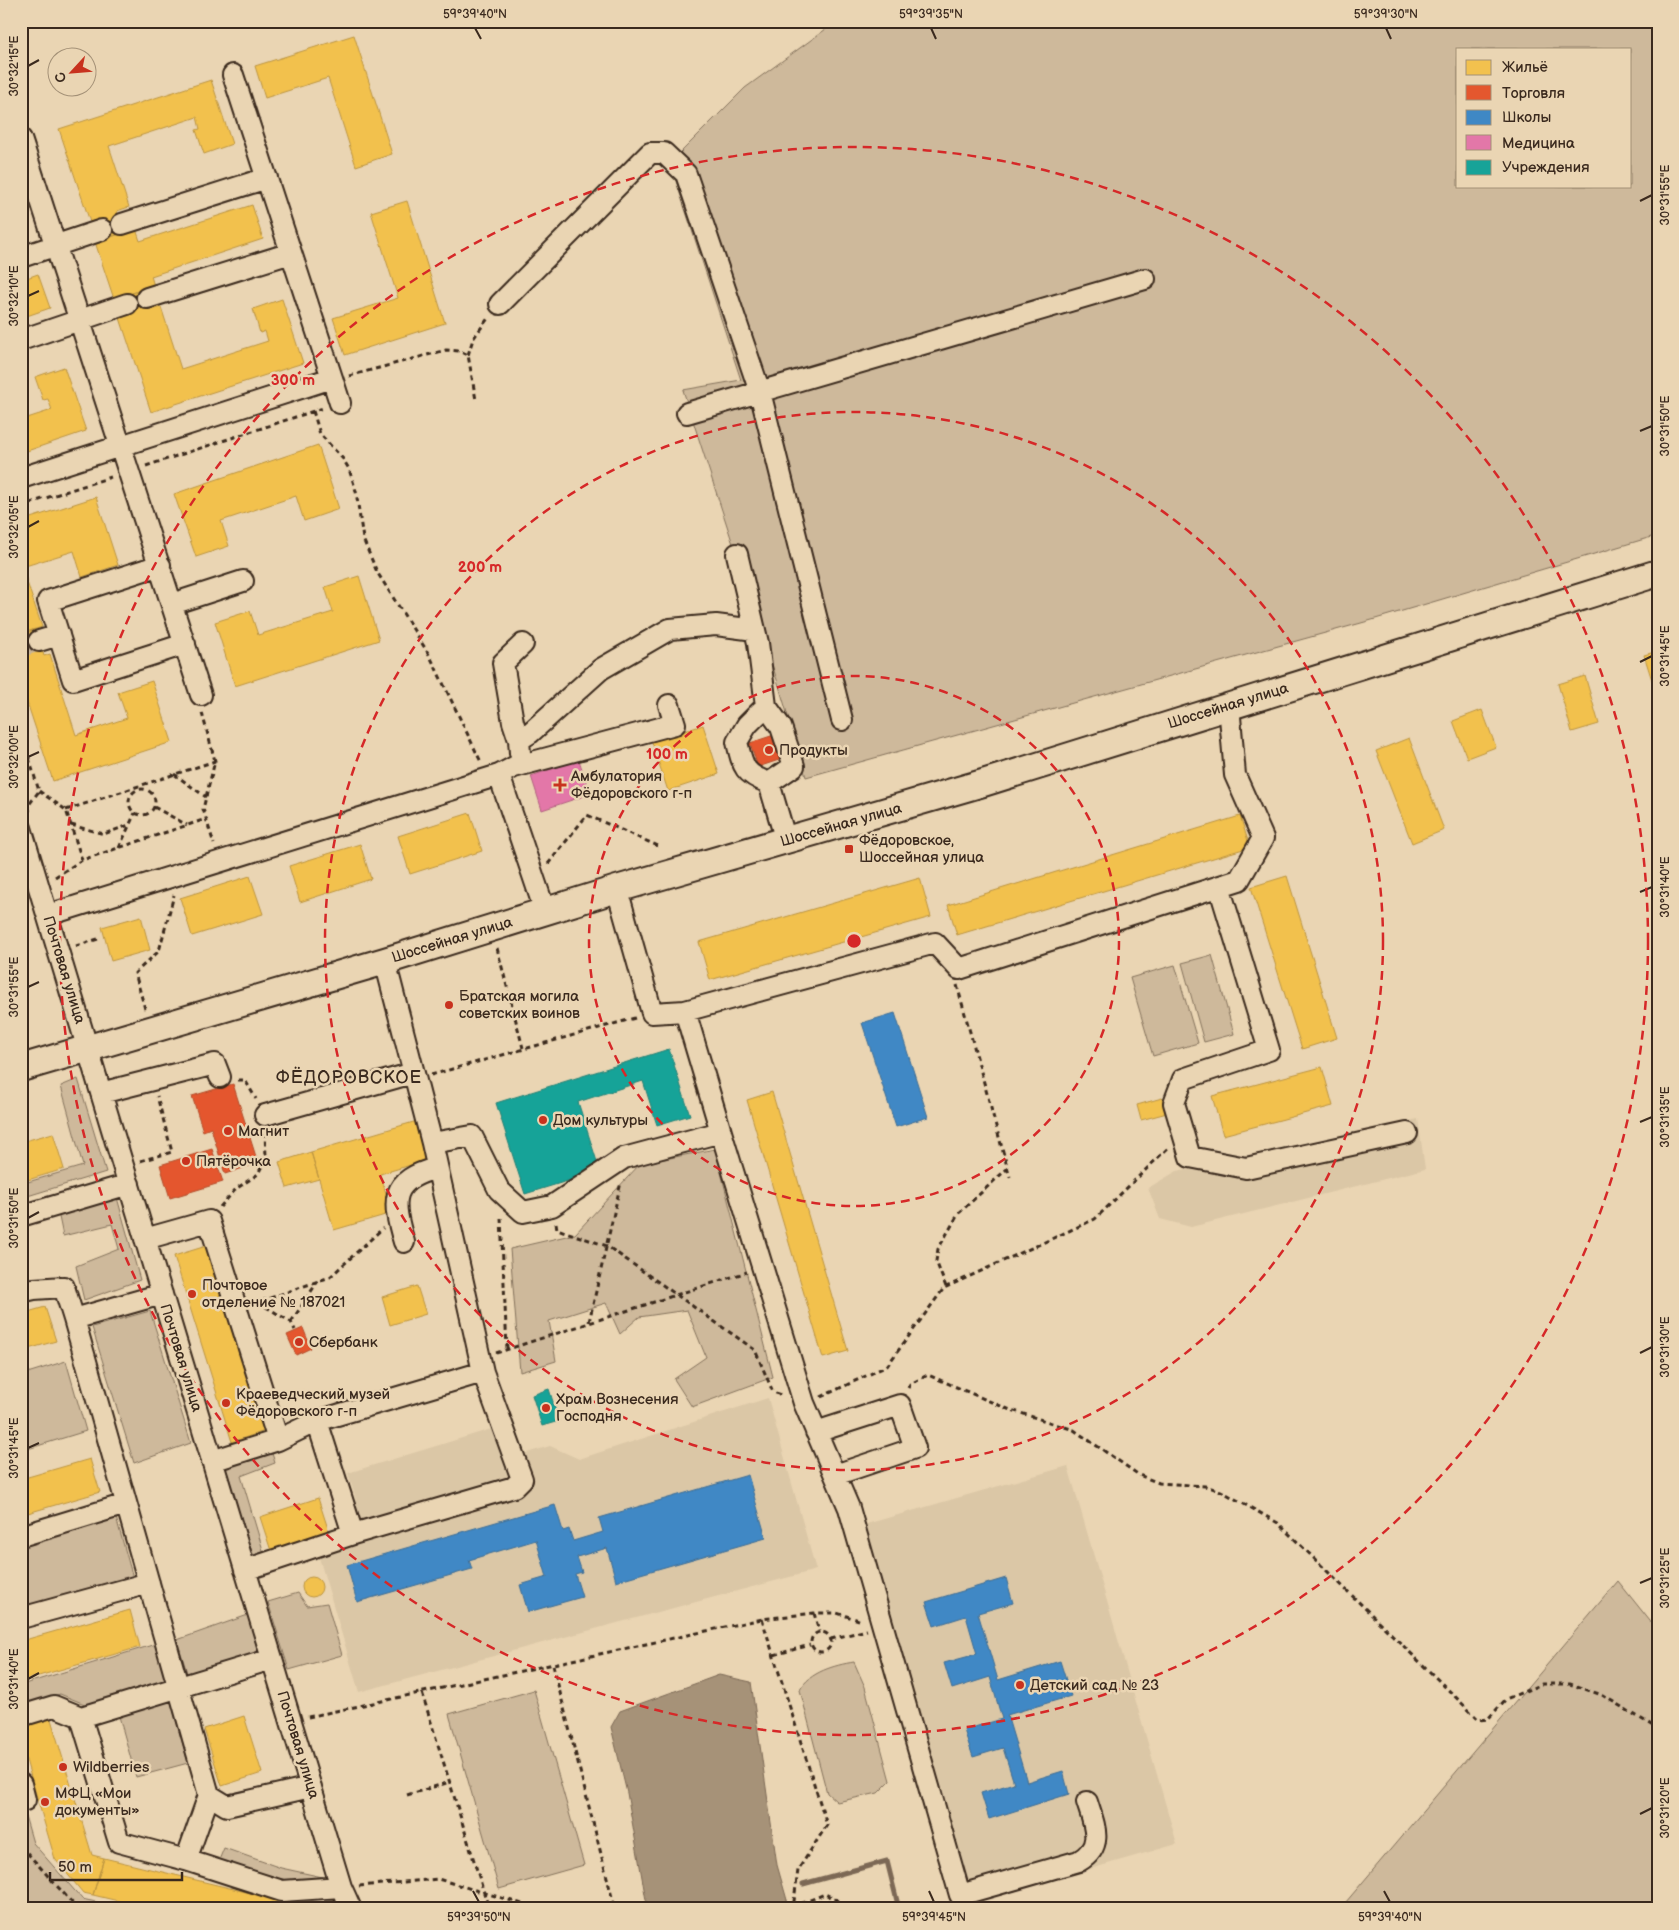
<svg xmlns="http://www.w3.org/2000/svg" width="1679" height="1930" viewBox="0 0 1679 1930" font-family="'Balsamiq Sans',sans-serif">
  <rect width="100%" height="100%" fill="#ead5b3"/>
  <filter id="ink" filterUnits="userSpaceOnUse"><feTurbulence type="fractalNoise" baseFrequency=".02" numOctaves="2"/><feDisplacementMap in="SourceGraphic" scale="10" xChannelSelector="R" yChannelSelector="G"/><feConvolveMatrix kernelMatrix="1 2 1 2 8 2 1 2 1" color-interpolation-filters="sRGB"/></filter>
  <g filter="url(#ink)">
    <path fill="#dbc7a6" d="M1418,1119L1425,1169L1191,1227L1160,1219L1148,1188L1177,1171Z
      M768,1398L816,1570L359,1692L315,1544L344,1526L337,1506L356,1500L348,1473L498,1427L510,1458L550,1446L579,1459Z
      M1068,1466L1177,1844L972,1903L863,1525Z"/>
    <path fill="#ceb99b" stroke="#84725c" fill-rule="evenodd" d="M837,21H1658V535L1372,620L806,777L779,686L683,390L741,380L670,163L745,88ZM1458,49H1630V186H1458Z
      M1212,955L1234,1034L1204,1042L1182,963Z
      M1175,965L1198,1043L1153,1056L1130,978Z
      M78,1079L106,1172L21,1198V1184L83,1166L61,1086Z
      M715,1149L773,1377L692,1407L674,1379L706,1357L687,1310L639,1317L620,1334L606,1303L549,1321L556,1361L520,1372L510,1249L575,1234L640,1164Z
      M116,1194L140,1280L84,1300L76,1266L119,1249L112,1224L63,1236L58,1212Z
      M150,1311L191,1443L134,1463L92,1327Z
      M66,1361L86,1431L21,1451V1375Z
      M271,1450L275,1463L241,1476L265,1557L255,1560L224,1467Z
      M115,1514L133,1578L21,1611V1541Z
      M1618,1581L1658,1631V1909H1340Z
      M298,1593L307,1606L327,1603L342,1655L289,1670L268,1602Z
      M248,1615L260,1652L188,1676L177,1640Z
      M159,1643L168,1682L87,1705L60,1694L21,1706V1685Z
      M854,1662L865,1687L890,1781L878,1793L837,1802L827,1793L800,1690C809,1672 835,1665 854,1662Z
      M534,1690L584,1865L499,1889L449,1714Z
      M169,1695L188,1763L136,1777L117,1709Z
      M21,1802L33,1843L82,1899L128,1909H21Z
      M224,1848L281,1868L327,1878L287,1883L217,1865Z"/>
    <path fill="#a69278" stroke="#7b6854" d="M719,1675L751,1682L777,1865L787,1900L776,1909H650L646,1900L627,1793L611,1727L620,1711Z"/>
    <path fill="#f2c14e" stroke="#bb9440" d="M354,35L392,154L356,166L328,78L265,98L255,66Z
      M211,80L232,144L204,154L196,130L200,129L197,117L109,146L129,207L117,211L124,232L105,239L99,219L90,222L59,129Z
      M407,201L445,323L345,355L333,318L398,298L371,212Z
      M252,205L263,239L151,276L154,286L114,299L95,242L136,229L140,241Z
      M38,274L50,308L21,318V280Z
      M144,289L150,310L161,307L181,369L268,341L265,331L260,333L253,309L282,299L303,363L151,412L120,318L131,315L124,296Z
      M64,367L86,431L21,453V420L52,410L48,399L43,400L35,377Z
      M318,445L339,509L304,521L296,496L221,521L229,546L196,557L174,494Z
      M96,497L118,565L82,577L74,551L22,567L42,627L21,634V521Z
      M359,576L379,640L235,686L215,622L250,611L258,635L333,612L325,587Z
      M35,629L44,656L50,654L76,735L127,718L118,692L152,681L172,742L53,781L21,684V663L24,662L21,653V634Z
      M1658,651V699L1644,655Z
      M1585,676L1599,724L1572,732L1558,684Z
      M1482,710L1496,747L1467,758L1453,721Z
      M703,725L719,774L668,791L652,742Z
      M1409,738L1444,830L1412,843L1376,751Z
      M470,813L482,851L410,874L398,836Z
      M1240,816L1250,847L957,935L948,905Z
      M360,844L371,879L300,902L289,866Z
      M250,876L263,914L192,936L180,898Z
      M1287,876L1337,1038L1302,1049L1251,887Z
      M920,878L931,917L710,980L699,942Z
      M141,916L150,950L111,961L102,927Z
      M1322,1067L1333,1106L1223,1135L1212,1096Z
      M772,1092L848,1351L823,1358L747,1100Z
      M1162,1098L1167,1113L1141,1120L1137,1105Z
      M417,1121L428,1160L380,1174L392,1213L334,1230L311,1152Z
      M53,1133L64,1169L21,1182V1142Z
      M311,1152L319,1179L287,1188L279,1162Z
      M213,1244L271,1429L232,1442L174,1256Z
      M417,1286L426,1314L390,1325L382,1297Z
      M45,1307L56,1341L21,1351V1314Z
      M90,1459L100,1492L21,1515V1479Z
      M318,1498L330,1535L272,1554L260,1517Z
      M302 1587a10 10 0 1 1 20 0a10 10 0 1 1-20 0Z
      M130,1610L140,1647L21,1681V1641Z
      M50,1716L92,1855L104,1858L93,1895L83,1893L55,1859L21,1743V1724Z
      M244,1716L262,1773L222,1786L204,1729Z
      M104,1858L288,1902L286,1909H152L93,1895Z"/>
    <path fill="#e4572e" stroke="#b14a29" d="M780,733L788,757L758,767L750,743Z
      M233,1084L258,1163L225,1174L211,1128L203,1131L192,1096Z
      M212,1149L223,1182L170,1198L160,1165Z
      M303,1328L311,1348L296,1355L287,1335Z"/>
    <path fill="#3f88c5" stroke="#3e6c93" d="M895,1013L928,1117L896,1127L862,1023Z
      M748,1475L766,1538L616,1581L607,1548L577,1557L582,1572L575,1574L582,1597L528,1612L520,1585L547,1577L536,1540L469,1560L472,1569L357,1602L347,1565L555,1505L563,1531L569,1529L573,1541L603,1532L599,1518Z
      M1006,1578L1013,1603L978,1613L998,1680L1060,1661L1071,1696L1007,1715L1027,1782L1063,1771L1069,1794L989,1819L981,1793L1014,1783L1003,1748L973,1757L964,1730L1002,1719L990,1677L952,1689L944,1663L977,1654L966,1616L934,1626L926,1602Z"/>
    <path fill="#e377a8" stroke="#b1607f" d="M579,760L590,794L542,810L531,776Z"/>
    <path fill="#17a398" stroke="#227f73" d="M669,1049L690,1115L657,1125L643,1081L578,1102L600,1171L525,1194L496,1103Z
      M549,1389L559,1421L542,1426L532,1395Z"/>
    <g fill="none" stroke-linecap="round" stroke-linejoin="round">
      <path stroke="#7b6854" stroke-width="5" d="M803,1884L887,1861L899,1909"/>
      <path stroke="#c7b395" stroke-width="20" stroke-dasharray="20 10" stroke-linecap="butt" d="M21,647L39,641"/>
      <g stroke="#3b2a1e" stroke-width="24">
        <path id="minor" d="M21,139L201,695
          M122,224L267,178
          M21,257L102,230
          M147,298L291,253
          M500,304L650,153H664L686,174L760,392L842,720
          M21,340L127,304
          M332,378L340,403
          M687,413L1145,279
          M21,478L332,378L233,75
          M737,554L758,643L766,706L781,727L794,766L769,783L786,841
          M160,565L48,601L73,680L185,644
          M172,604L243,581
          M39,641L59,635
          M766,706L747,725L737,742C743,767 744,774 769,783
          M519,740L530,733L601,669L670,629L716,625L755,630
          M520,753L519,740L513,722L503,663L523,644
          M499,775L545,911
          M21,828L341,1887
          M1219,886L1269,1050L1183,1079L1174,1103L1190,1157L1246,1168L1407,1133
          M48,915L499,775L514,767L675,724L669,705
          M685,1011L935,943L959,969L1239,880L1263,838L1235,775L1229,705
          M101,1093L215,1064L220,1077
          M265,1115L413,1073
          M721,1132L804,1403L849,1508L960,1895L1079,1861C1105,1846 1094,1825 1087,1802
          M432,1143L472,1136L499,1190L523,1212L552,1206L624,1158L721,1132L685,1011L652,1013L617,889
          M21,1216L129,1184
          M145,1239L209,1221L278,1440
          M404,1242C392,1201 389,1180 437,1168
          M21,1292L34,1289L64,1287L74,1319L209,1795L186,1860L119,1842L81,1717L54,1706L21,1716
          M74,1319L162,1294
          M317,1421L353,1534
          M816,1432L900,1405L915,1448L835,1475
          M212,1461L278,1440L317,1421L483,1372L432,1143L385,961
          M21,1536L126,1504
          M245,1570L353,1534L514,1487L522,1479L483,1372
          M21,1618L149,1583
          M81,1717L272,1659
          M21,1784L25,1800
          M209,1795L227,1806L311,1787
          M186,1860L282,1891L341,1887L351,1909"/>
      </g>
      <g stroke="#3b2a1e" stroke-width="30">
        <path id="major" d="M21,1068L385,961L617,889L983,783L1658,573"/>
      </g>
      <path stroke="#3b2a1e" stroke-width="3" stroke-dasharray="5 4" stroke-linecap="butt" d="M468,355L473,339L489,317
        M349,376L446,350L460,351L468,355L476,400
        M313,411L320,434L343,459L349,469L356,491L363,539L377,572L430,656L481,762
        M146,466L323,408
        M21,506L111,477
        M202,713L215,761L203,809L214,844
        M21,732L39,791L28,806L30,813
        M174,774L206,797
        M129 802a13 13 0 1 1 26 0a13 13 0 1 1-26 0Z
        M39,791L66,810L82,860
        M154,807L187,825
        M66,810L215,761
        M71,825L104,834L129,825
        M119,848L135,813
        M548,864L587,815L658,846
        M55,877L82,860L206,819
        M76,946L101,938
        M497,948L523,1048
        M957,985L1010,1177
        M145,1009L135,973L159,951L174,895
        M431,1075L635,1018
        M238,1080H245L256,1099
        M140,1161L172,1152L157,1096
        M220,1207L236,1189L258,1174L266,1157L265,1133
        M501,1218L507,1349
        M556,1223L557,1229L607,1246L755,1350L773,1392L782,1395
        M946,1287L936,1261L938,1249L959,1213L1008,1168
        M258,1302L291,1322L295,1330
        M253,1304L330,1277L383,1228
        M291,1322L318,1281
        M589,1322L621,1182
        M496,1353L747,1272
        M908,1388L910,1384L928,1375L1008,1409L1074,1430L1139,1475L1159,1483L1205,1486L1221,1491L1278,1523L1479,1720L1488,1719L1506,1699L1542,1684H1570L1602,1695L1658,1729
        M821,1397L887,1366L944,1288L1095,1219L1169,1147
        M814,1613L819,1631
        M762,1619L827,1825L798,1870L793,1909
        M811 1642a10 10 0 1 1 20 0a10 10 0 1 1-20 0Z
        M831,1639L867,1630
        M774,1655L810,1645
        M553,1665L615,1909
        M422,1693L489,1909
        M308,1717L762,1619L814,1613H837L862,1621
        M407,1795L450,1782
        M21,1846L75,1906L86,1909
        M359,1886L438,1879L539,1909
        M793,1907L825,1894L841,1902L846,1909"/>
      <use href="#minor" stroke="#ead5b3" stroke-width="20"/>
      <use href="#major" stroke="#ead5b3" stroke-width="26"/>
    </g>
  </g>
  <path fill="none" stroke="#3b2a1e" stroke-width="2" d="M475,28L481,39M931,28L936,39M1386,28L1391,39M28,66L39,60M1640,201L1652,195M28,296L39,291M1640,431L1652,426M28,527L39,521M1640,662L1652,656M28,757L39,752M1640,892L1652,887M28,987L39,982M1640,1122L1652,1117M28,1218L39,1212M1640,1353L1652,1347M28,1448L39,1443M1640,1583L1652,1578M28,1679L39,1673M1640,1814L1652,1808M473,1891L479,1902M929,1891L934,1902M1384,1891L1390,1902"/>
  <g fill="none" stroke="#d62828" stroke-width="2.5" stroke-dasharray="9 6">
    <circle cx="854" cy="941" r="265"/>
    <circle cx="854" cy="941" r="529"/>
    <circle cx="854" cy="941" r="794"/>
  </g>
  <g fill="#c8321e" stroke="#ead5b3" stroke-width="2">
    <circle cx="769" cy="750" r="5"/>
    <path d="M557.5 777.5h5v5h5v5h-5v5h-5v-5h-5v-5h5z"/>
    <rect x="844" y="844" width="10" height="10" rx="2.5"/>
    <circle cx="449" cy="1005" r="5"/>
    <circle cx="543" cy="1120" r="5"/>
    <circle cx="228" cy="1131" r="5"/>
    <circle cx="186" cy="1161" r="5"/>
    <circle cx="192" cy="1294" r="5"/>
    <circle cx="299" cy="1342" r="5"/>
    <circle cx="226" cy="1403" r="5"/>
    <circle cx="546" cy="1408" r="5"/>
    <circle cx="1020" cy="1685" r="5"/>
    <circle cx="63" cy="1767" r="5"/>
    <circle cx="45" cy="1802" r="5"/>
  </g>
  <g text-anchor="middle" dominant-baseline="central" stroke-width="5" stroke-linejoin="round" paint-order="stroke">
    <g font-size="15" fill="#3b2a1e" stroke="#ead5b3">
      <text transform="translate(1228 706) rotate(-17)">Шоссейная улица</text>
      <text transform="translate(841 825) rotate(-16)">Шоссейная улица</text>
      <text transform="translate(452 940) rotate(-17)">Шоссейная улица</text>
      <text transform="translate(64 970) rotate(73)">Почтовая улица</text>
      <text transform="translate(181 1358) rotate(73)">Почтовая улица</text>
      <text transform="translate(298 1745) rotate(73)">Почтовая улица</text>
    </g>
    <g font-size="15" fill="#3b2a1e" stroke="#ead5b3" text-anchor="start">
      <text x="779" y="750">Продукты</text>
      <text x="571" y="776">Амбулатория<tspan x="571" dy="17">Фёдоровского г-п</tspan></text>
      <text x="859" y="840">Фёдоровское,<tspan x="859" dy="17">Шоссейная улица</tspan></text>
      <text x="459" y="996">Братская могила<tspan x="459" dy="17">советских воинов</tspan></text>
      <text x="553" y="1120">Дом культуры</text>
      <text x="238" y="1131">Магнит</text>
      <text x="196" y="1161">Пятёрочка</text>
      <text x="202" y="1285">Почтовое<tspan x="202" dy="17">отделение № 187021</tspan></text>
      <text x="309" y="1342">Сбербанк</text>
      <text x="236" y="1394">Краеведческий музей<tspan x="236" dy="17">Фёдоровского г-п</tspan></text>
      <text x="556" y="1399">Храм Вознесения<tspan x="556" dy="17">Господня</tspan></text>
      <text x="1030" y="1685">Детский сад № 23</text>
      <text x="73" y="1767">Wildberries</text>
      <text x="55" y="1793">МФЦ «Мои<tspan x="55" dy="17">документы»</tspan></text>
    </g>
    <g font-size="18" letter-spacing="1" fill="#3b2a1e" stroke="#ead5b3">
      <text x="349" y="1077">ФЁДОРОВСКОЕ</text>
    </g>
  </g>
  <circle cx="854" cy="941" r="8" fill="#d62828" stroke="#ead5b3" stroke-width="2.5"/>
  <g font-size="15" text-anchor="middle" font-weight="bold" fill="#d62828" stroke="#ead5b3" stroke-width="5" stroke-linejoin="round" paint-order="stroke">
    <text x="293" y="385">300 m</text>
    <text x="480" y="572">200 m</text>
    <text x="667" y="759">100 m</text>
  </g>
  <rect width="1679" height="1930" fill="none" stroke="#ead5b3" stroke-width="55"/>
  <rect x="1456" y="48" width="175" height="140" fill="#ead5b3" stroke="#a49177"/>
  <rect x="1466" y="60" width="25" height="15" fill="#f2c14e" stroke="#a49177"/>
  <text x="1502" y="72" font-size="15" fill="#3b2a1e">Жильё</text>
  <rect x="1466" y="85" width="25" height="15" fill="#e4572e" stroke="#a49177"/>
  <text x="1502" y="98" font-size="15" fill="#3b2a1e">Торговля</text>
  <rect x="1466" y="110" width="25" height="15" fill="#3f88c5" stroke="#a49177"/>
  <text x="1502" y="122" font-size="15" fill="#3b2a1e">Школы</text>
  <rect x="1466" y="135" width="25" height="15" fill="#e377a8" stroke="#a49177"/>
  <text x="1502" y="148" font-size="15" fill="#3b2a1e">Медицина</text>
  <rect x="1466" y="160" width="25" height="15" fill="#17a398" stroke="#a49177"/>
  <text x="1502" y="172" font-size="15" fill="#3b2a1e">Учреждения</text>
  <g transform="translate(72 72) rotate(244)"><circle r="24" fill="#ead5b3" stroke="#a49177"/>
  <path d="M0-4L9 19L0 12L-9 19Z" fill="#c8321e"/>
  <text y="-8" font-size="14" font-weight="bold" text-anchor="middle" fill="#3b2a1e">С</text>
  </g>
  <path d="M50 1872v8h132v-8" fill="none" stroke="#3b2a1e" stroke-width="2.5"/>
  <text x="58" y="1872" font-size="15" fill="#3b2a1e" stroke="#ead5b3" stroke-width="4" paint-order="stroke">50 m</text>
  <rect x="28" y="28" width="1624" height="1874" fill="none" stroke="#3b2a1e" stroke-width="2"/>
  <g font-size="12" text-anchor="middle" fill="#3b2a1e">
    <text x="475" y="18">59°39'40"N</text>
    <text x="931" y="18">59°39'35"N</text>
    <text x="1386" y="18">59°39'30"N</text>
    <text transform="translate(14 66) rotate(-90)" y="4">30°32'15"E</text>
    <text transform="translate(1665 195) rotate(-90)" y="4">30°31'55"E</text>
    <text transform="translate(14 296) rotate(-90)" y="4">30°32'10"E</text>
    <text transform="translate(1665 426) rotate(-90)" y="4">30°31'50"E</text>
    <text transform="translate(14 527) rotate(-90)" y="4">30°32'05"E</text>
    <text transform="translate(1665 656) rotate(-90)" y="4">30°31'45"E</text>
    <text transform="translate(14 757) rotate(-90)" y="4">30°32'00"E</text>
    <text transform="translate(1665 887) rotate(-90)" y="4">30°31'40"E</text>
    <text transform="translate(14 987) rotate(-90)" y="4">30°31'55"E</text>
    <text transform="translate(1665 1117) rotate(-90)" y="4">30°31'35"E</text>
    <text transform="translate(14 1218) rotate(-90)" y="4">30°31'50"E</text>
    <text transform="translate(1665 1347) rotate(-90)" y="4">30°31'30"E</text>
    <text transform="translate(14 1448) rotate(-90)" y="4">30°31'45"E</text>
    <text transform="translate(1665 1578) rotate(-90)" y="4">30°31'25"E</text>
    <text transform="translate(14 1679) rotate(-90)" y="4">30°31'40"E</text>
    <text transform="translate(1665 1808) rotate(-90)" y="4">30°31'20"E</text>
    <text x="479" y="1921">59°39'50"N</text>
    <text x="934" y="1921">59°39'45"N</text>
    <text x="1390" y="1921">59°39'40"N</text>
  </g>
</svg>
